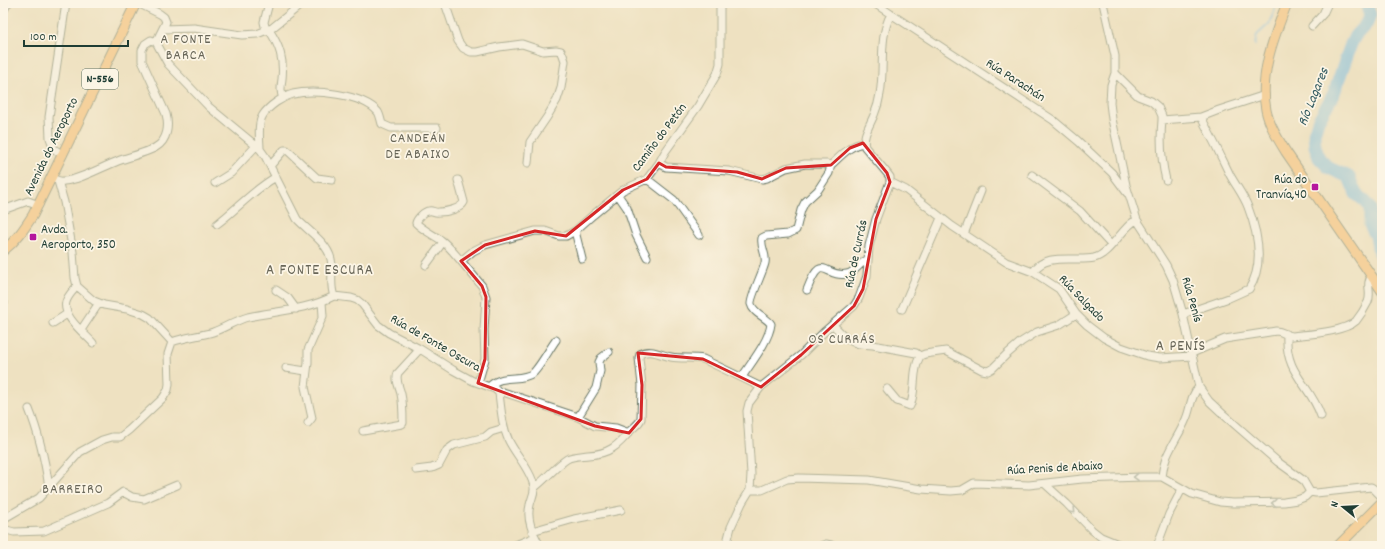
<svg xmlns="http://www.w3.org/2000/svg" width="1385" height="549" viewBox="0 0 1385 549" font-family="Dekko,sans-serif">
  <rect width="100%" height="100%" fill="#fcf5e5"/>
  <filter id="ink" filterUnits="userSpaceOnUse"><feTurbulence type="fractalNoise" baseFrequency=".025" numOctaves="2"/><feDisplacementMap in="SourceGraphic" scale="8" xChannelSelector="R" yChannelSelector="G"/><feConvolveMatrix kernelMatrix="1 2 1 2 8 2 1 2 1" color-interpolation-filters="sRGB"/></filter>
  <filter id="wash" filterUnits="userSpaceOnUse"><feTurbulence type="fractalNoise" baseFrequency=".012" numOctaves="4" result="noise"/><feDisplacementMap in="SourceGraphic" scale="16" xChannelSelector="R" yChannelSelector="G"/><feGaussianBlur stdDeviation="0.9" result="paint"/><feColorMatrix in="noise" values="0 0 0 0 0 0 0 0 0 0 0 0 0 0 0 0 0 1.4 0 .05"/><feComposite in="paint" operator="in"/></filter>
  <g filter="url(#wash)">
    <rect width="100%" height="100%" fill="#eee1c1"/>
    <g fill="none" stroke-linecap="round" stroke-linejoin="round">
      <path stroke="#71bbea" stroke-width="2" d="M1255,45L1257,35L1269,24L1274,12L1276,3"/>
      <path stroke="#71bbea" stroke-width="13" d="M1366,3L1370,15L1367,23L1355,36L1351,44L1334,93L1318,121L1314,134L1315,146L1319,158L1329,168L1349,177L1356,194L1366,202L1370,208V225L1376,236L1379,253L1382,256"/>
    </g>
  </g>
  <g filter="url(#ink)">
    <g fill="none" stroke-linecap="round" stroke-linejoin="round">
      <g stroke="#677665" stroke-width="9">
        <path id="minor" d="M138,3L160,14L164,17L166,22L156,42
          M445,3L458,41L463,48L471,52H477L499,47L522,44L543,51L556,50L561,51L563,55L565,61L561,88L557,100L547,117L530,142L528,163
          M874,3L1053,120L1078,141L1112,173L1127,193
          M1103,3L1115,56V73L1111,85L1110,103L1112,119L1126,185L1137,220L1166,265L1173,280L1183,314L1199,387L1209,401L1224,415L1278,462L1303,480L1310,492L1316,493L1371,487L1374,489L1382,497
          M3,11L8,3
          M1312,26L1323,14L1328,3
          M163,29L194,28L242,35L257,34L272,28L303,3
          M269,30C280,46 284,60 282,79C281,87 280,91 283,98
          M266,31L264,22L269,3
          M1115,73L1138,96L1151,101L1158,107L1162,116V120L1201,117L1219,110L1265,95
          M1162,120C1160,141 1161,160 1166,180
          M260,149C260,139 257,124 263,115C269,106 282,97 293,94C314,89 363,94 378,112C380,115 381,121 382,124L391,128H437
          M63,155L54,149L50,138L49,117L66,3
          M659,163L666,167L729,171L762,179L767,178L786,168L805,164H827L831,165C841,156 850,145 863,143
          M270,166L284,150H287L317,178L332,180
          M1032,175L1080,211L1111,245
          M52,178C56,180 59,182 64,181C80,180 102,167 118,161C128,157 149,152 156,147C168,140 169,125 166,114L142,61V50L145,44L151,40L156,42L168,64L209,107L260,149L265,156L297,219C308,231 327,242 331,259C334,271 329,284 334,296L351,298L357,300L362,304L378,325L389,333L420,349L453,370L473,381L495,389L499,393C501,409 502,426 509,441C516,455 532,472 534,487C535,493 531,499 530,505C526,520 533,533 540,546
          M647,179L674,200L699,235
          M458,180L464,202C461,209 446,212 439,212C435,213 432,210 429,211C424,211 417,219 416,223C423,230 432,234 441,240C448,245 455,254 461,261
          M58,181L64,202L73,252L75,278L77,286L94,301L104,305L127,309L143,314L150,318L172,342
          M890,182L906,190L952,226L1006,262L1033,272L1059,289L1076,314L1087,325L1104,338L1121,347L1147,356L1160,358L1192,356
          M215,183L231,173L256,146
          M618,195L627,208L636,235L647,257
          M3,210L28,201L39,205
          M217,224C237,209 254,189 276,177
          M575,231L582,259
          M964,234L981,191
          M426,265L443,242
          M1033,272C1045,252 1075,262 1094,258C1111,254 1123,225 1137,220
          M77,286C73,291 68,295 66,302C62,316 84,333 93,343
          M276,290L288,298L296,309
          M807,290C822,250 825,279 847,274C856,272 859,263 867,260
          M3,303H4
          M902,309L941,218
          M1183,314L1229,298L1249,289C1265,264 1258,233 1248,207C1244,196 1236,186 1230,175C1221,156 1211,136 1201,117
          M53,323L67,314
          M833,325L847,339L853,342L859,344L873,345L916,353L920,356L925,354L946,351L982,370L988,371L993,368L1006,355L1021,342L1037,332L1059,325L1076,314
          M81,330L99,303
          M1287,336C1285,374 1310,384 1321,416
          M172,342C185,337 200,336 213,332C225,328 236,320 248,317C277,311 307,310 334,296
          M1192,353L1225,339L1276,331C1283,331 1286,336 1293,336C1309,334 1344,332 1356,321C1360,316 1365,308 1368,302C1372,293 1365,283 1372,276
          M286,368L306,371
          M742,377C751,363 769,341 771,324C766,317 753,313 751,304C750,298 763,272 765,263C767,254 760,247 762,238L766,236L788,234L796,230L801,210L805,202L818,190L829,173L831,165
          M478,383L485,359L484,330L486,297L482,286L461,261L473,251L485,245L535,231H545L559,236H566L575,231L593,215L623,190L647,179L659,163L665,152L698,106L717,74L720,64V3
          M489,387C501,373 521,382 533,373C539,368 550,348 556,340
          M887,389L897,401L910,406C917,390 911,373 920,356
          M499,393L503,392L578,417L595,426L616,428L629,433
          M29,409C39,434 45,461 49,487
          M578,417L596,388L600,371L599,362L601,358L609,352
          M308,423L312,418L305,387L308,363V350L323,316L322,302
          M363,431L402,424L403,423C403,413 403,403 401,394C399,386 395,380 398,373L420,349
          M416,470L432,468L439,465L447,450L454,445L485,437L491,432L504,428
          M1162,477C1164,452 1177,441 1186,419C1191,408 1190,396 1199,387
          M1045,484L1067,504L1092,530L1101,537L1123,546
          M534,488C545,480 556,466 567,459C573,456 581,456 588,455C609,454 618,446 631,430C635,426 639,424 641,419L642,385L639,358L640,354C649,348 661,355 671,357C681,359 692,357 703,359L761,387
          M750,490H762L787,479L799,478L869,480L921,489L951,491L962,490L974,483L1029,485L1082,479L1142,477H1162L1192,494L1220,502L1233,503L1284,502L1297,500L1305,497L1310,492
          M3,519L39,498L80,452L102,440L112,437H120L129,430L163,398L168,390L169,384L168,354L172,342
          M3,529L14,532L44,531L108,503L123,492L132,497L144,499L177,485
          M532,531L574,519L621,510
          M215,546H216
          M511,546L518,544L535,537
          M726,546L731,527L742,503L750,490L751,474L747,411L749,403L761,387L801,355L824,332L854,306L859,298L867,276L869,246L876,219L890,182V177L887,173L865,147C862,136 870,125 874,115C877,108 879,101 880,94C885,67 878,38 891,14
          M821,546L826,544L831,545L832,546
          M1157,546L1169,514L1182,489"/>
      </g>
      <g stroke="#677665" stroke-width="11">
        <path id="major" d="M1287,3C1274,37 1259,73 1266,110C1269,125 1278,139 1286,152L1382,291
          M3,251C16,241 24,229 33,215L136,3
          M1338,546L1382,502"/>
      </g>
      <use href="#minor" stroke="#fff" stroke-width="7"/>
      <use href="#major" stroke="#fcbd6f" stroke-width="9"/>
    </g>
    <defs><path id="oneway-chevron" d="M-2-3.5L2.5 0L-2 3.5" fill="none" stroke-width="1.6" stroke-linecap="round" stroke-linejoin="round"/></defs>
    <g stroke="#8f9e9a">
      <use href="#oneway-chevron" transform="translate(1136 477) rotate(178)"/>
      <use href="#oneway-chevron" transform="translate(1274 503) rotate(179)"/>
      <use href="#oneway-chevron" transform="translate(1073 511) rotate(46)"/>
    </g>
  </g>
  <path d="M0 0H1385V549H0ZM863,143L887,173L890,182L876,219L863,289L854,306L801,355L761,387L703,359L638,353L642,385L641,419L629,433L595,426L478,383L485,359L486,297L482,286L461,261L485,245L535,231L566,236L623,190L647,179L659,163L666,167L737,172L762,179L786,168L831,165L850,148Z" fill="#eee1c1" fill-opacity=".55" fill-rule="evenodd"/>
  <path fill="none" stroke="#d62828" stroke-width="3" stroke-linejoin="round" d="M863,143L887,173L890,182L876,219L863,289L854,306L801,355L761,387L703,359L638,353L642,385L641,419L629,433L595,426L478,383L485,359L486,297L482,286L461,261L485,245L535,231L566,236L623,190L647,179L659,163L666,167L737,172L762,179L786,168L831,165L850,148Z"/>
  <g fill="#b5179e" stroke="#fcf5e5" stroke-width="1.5">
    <rect x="1311" y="183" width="8" height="8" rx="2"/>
    <rect x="29" y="233" width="8" height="8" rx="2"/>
  </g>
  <g text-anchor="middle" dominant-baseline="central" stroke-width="3.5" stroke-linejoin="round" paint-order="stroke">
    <rect fill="#fcf5e5" stroke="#617469" stroke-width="1" x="82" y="69" width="36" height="20" rx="3"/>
    <g font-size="12" font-weight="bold" fill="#1f3d34">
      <text x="100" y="79">N-556</text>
    </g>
    <g font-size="13" fill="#1f3d34" stroke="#fcf5e5">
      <text transform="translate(1015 81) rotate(33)">Rúa Parachán</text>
      <text transform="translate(660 138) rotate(-53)">Camiño do Petón</text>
      <text transform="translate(52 147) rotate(-64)">Avenida do Aeroporto</text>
      <text transform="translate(857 254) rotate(-78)">Rúa de Currás</text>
      <text transform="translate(1081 299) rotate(46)">Rúa Salgado</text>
      <text transform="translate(1191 300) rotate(74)">Rúa Penís</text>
      <text transform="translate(435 344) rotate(30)">Rúa de Fonte Oscura</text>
      <text transform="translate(1055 469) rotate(-3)">Rúa Penis de Abaixo</text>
    </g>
    <g font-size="13" fill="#1f3d34" stroke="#fcf5e5" text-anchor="end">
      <text x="1307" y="180">Rúa do<tspan x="1307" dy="15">Tranvía,40</tspan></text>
      <text x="41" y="230" text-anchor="start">Avda.<tspan x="41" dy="15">Aeroporto, 350</tspan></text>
    </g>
    <g font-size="14" letter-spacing="1" fill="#686658" stroke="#fcf5e5">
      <text x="186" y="40">A FONTE<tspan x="186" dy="16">BARCA</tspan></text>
      <text x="418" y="139">CANDEÁN<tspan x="418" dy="16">DE ABAIXO</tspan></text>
      <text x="842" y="340">OS CURRÁS</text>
      <text x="73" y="490">BARREIRO</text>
    </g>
    <g font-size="14" font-style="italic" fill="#345c62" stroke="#fcf5e5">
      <text transform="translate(1314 97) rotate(-68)">Río Lagares</text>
    </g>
    <g font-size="15" letter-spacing="1" fill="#686658" stroke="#fcf5e5">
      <text x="320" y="271">A FONTE ESCURA</text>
      <text x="1181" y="347">A PENÍS</text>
    </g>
  </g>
  <rect width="1385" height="549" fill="none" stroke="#fcf5e5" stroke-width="16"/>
  <g transform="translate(1343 507) rotate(288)" stroke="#fcf5e5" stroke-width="3" paint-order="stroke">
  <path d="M0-3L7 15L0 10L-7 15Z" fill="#1f3d34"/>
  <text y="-6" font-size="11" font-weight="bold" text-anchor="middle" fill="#1f3d34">N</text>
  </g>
  <path d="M24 40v6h104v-6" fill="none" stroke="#1f3d34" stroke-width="2"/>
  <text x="30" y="40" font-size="12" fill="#1f3d34" stroke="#fcf5e5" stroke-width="3" paint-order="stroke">100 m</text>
</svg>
